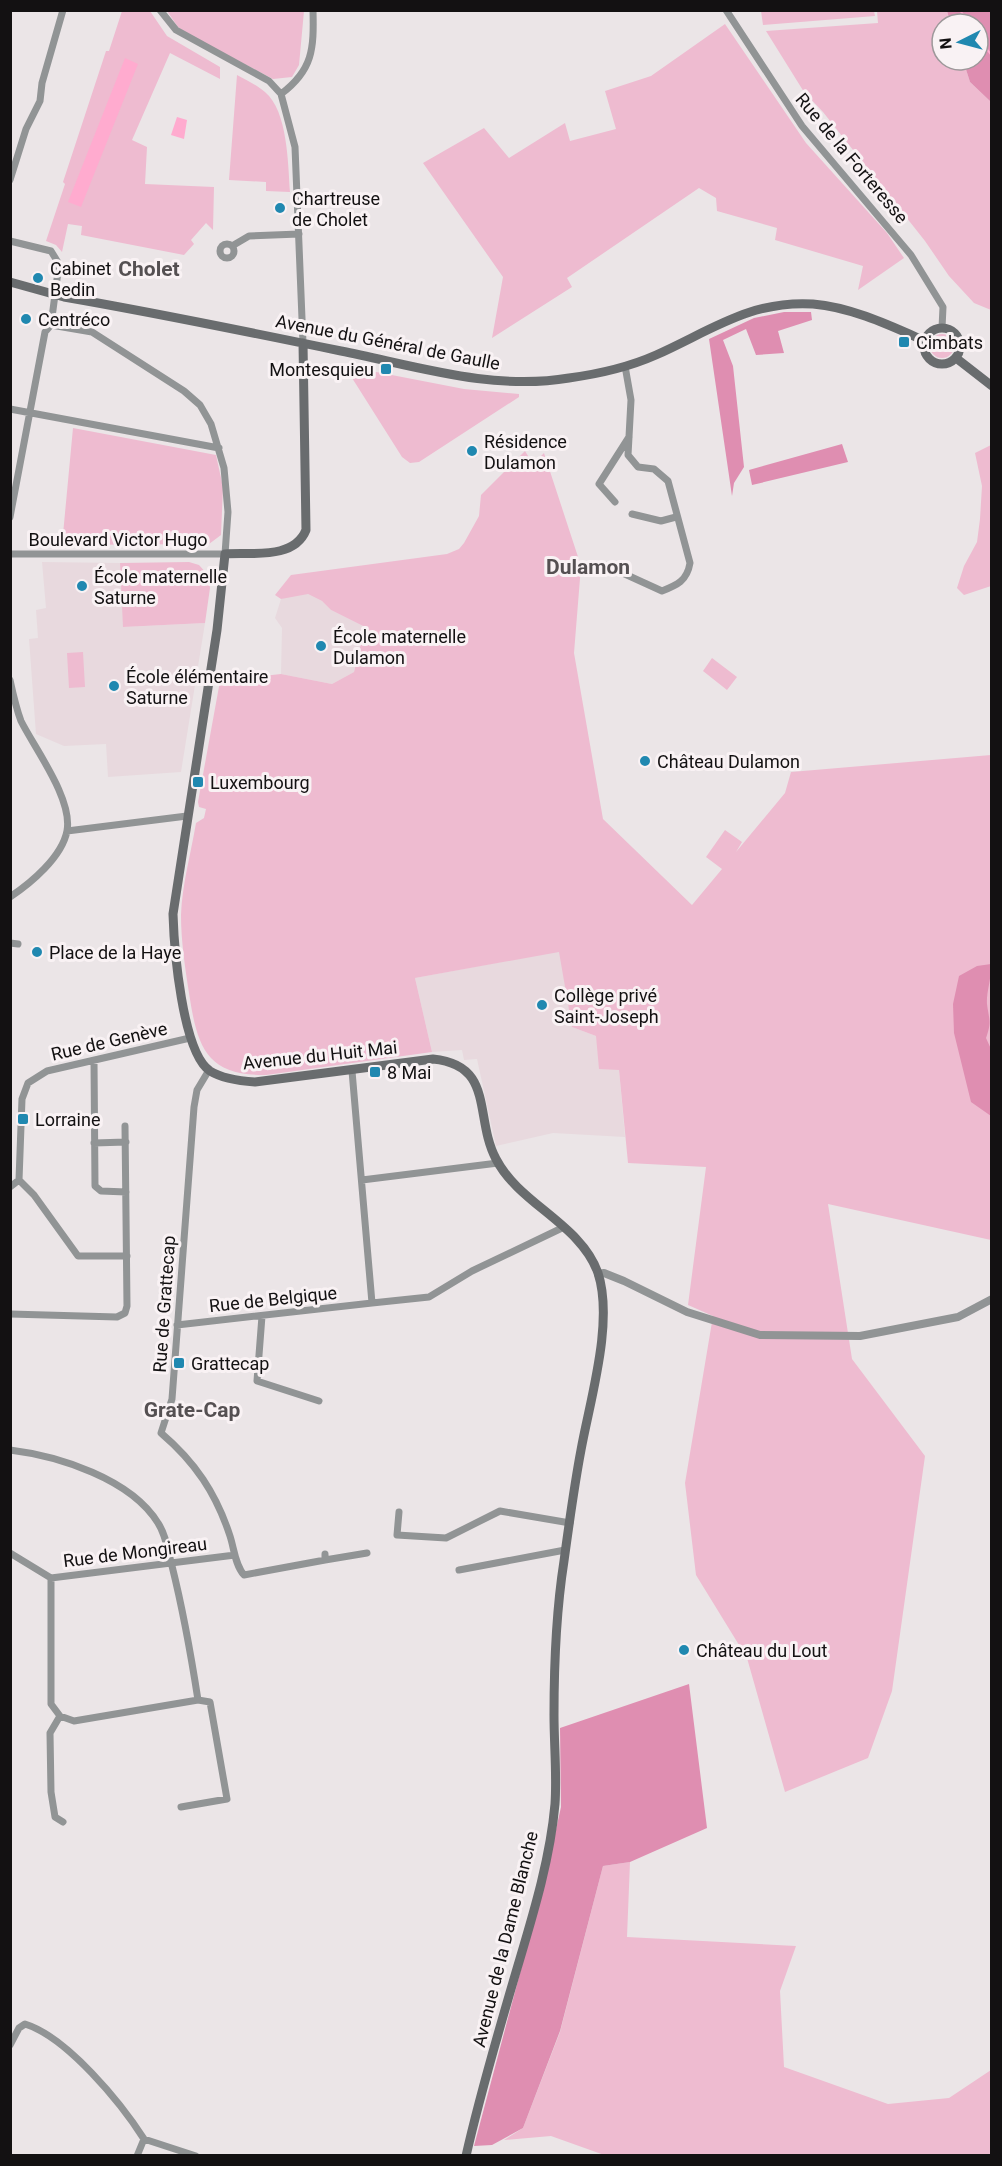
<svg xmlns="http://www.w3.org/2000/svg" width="1002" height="2166" viewBox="0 0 1002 2166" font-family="Roboto,sans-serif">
  <rect width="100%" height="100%" fill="#ebe5e7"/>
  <path fill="#e8d9de" d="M42,562L120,563L124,627L205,623L181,772L108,777L106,744L64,746L36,734L29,639L38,638L36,610L46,608Z
    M295,594H308L322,601L331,610L365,627L354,672L332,684L281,674L282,628L275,618L281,599Z
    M560,951L572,1027L596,1036L619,1070L625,1137L553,1133L496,1146L477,1059L464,1060L462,1050L432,1052L415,978Z"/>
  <path fill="#eebbd0" d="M122,11H150L167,36L220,67V79L170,53L132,140L147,147L145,184L214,187L213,230L206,223L191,240L194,244L184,255L81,235L82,226L68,224L62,252L56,245L46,241L65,184L63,182L106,51H109Z
    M167,11H304L299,65L292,77L273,79L189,35L178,27Z
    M874,11L875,16L763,25L761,11Z
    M877,11H947L951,24H942V60H963L970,82L991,102V310L974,303L949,276L925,241L823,112L804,92L766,31L878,23Z
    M725,24L806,143L887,233L904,258L858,290L863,266L775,240L777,228L717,211L716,198L699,188L567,278L572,287L492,338L503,277L423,163L484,128L509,158L565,123L570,141L616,129L605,91L651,76Z
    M237,75C246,80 257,85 265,92C288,111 288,165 290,192L266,191V182L229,180Z
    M930 346a12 12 0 1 1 24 0a12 12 0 1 1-24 0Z
    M340,365L464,389L519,394V397L419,462L410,463L402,457L347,370Z
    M73,428L216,455L223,487L221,535L209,544L62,545Z
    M991,445V586L964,595L957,588L964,566L977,542L980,519L982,486L975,453Z
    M525,451L533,464L544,453L581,566L574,653L603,819L692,905L722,869L706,857L725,830L742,842L736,852L785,793L791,772L991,755V1240L828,1204L852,1359L925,1456L892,1691L868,1758L785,1792L747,1658L696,1575L685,1483L713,1316L688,1305L706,1167L628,1163L619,1070L599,1069L596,1036L572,1027L559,952L415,978L432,1052L266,1075C205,1076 197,1045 189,993C185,967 181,941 181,915C182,885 191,853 196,823L204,818L206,809L199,807L198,802L220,681L281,674L332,684L354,672L365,627L331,610L322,601L308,594L281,599L275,595L291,575L447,554L459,549L464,543L479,516L481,495Z
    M189,562L199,565L208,575L210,588L205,623L123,627L120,563Z
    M83,652L85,687L69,688L67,653Z
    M712,658L737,677L727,690L703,671Z
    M630,1862L627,1937L796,1946L780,1991L784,2067L888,2104L949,2098L991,2070V2155L607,2156L551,2136L504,2140L523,2128L560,2032L603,1866Z"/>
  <path fill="#df8eb1" d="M947,11H991V102L970,82L963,60H978V24H951Z
    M784,312H811L812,320L778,331L784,353L756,355L746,329L723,340L733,366L744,467L734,483L732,496L709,339L754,318Z
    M842,444L848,462L752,485L749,470Z
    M991,964C992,977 986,993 987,1004C989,1020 992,1021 986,1038L991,1049V1116L971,1102L954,1033L953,1004L959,976L977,966Z
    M689,1684L707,1828L630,1862L603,1866L560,2031L523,2128L492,2145L474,2146L545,1879L561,1807L560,1728Z"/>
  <path fill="#ffabcf" d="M125,58L138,64L81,207L68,202Z
    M177,117L187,120L184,139L171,135Z"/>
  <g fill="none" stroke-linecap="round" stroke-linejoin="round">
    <path stroke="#ffabcf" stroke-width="2" d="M960,10L969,24
      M978,37L992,56"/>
    <path stroke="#919495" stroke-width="7" d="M160,10L176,30L269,81L281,94L295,147L303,343
      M726,10L802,126L911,255L943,307L942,328
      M281,94C313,70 314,49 313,10
      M10,180L26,129L40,101L42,83L63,10
      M10,241L51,251L59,264L51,325L45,332L10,517
      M220 251a7 7 0 1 1 14 0a7 7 0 1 1-14 0Z
      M232,246L249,236L299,234
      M10,409L219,448
      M615,502L599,484L629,437
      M632,514L661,521L676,517
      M10,554H225L228,512L224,468L211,424L200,405L184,391L92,332L51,325
      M605,565L662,591C677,585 687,581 690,563L668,481L654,469L638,467L628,455L631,400L625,366
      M10,680C13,694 16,708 21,721C35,749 73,799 67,831C62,857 31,883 10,897
      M67,831L187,816
      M10,943L18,944
      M94,1060L95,1186L101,1191L126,1192
      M209,1070L197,1090L194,1107L172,1399L161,1433C195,1462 216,1493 230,1536C234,1548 235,1565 244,1575L325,1560V1554
      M352,1071L372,1303L429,1297L472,1271L562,1228
      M94,1143L126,1142
      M19,1180L22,1099L28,1083L47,1071L190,1038
      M19,1180L34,1195L78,1256H127
      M362,1180L498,1163
      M10,1187L19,1180
      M10,1314L117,1317L125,1313L127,1306L125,1126
      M262,1316L257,1381L319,1401
      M177,1325L372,1303
      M10,1450C59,1456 131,1479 158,1523C166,1535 168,1551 172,1566C183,1610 191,1655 198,1700L74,1721L60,1716L51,1704V1578
      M399,1512L397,1535L446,1538L500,1511L570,1523
      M10,1553L51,1578L235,1555
      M325,1560L367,1553
      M459,1570L565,1550
      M60,1716L50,1733L51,1792L55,1817L63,1822
      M181,1807L227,1799L210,1702L198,1700
      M10,2045L19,2028L25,2024C67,2037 121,2103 144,2139
      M137,2156L144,2139L196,2156"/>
    <path stroke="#919495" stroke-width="8" d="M598,1274L604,1273L624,1281L687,1312L760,1335L860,1336L958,1317L992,1299"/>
    <path stroke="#696c6e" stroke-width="9" d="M10,282L64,297C157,313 249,332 341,351C416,366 492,391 569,378C598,374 629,367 656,355C710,331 751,300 813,304C851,307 891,326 925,341
      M924 346a18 18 0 1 1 36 0a18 18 0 1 1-36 0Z
      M303,343L306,530C294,560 251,552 225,554L217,630L173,914C174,947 182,1052 210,1071C223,1079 239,1081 255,1082L433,1059C495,1065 474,1118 496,1159C519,1204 581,1224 598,1273C614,1322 590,1400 581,1450C574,1487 569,1524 564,1561C556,1612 554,1664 554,1715C554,1745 557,1775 555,1804C550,1861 532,1918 516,1972C498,2033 480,2094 466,2156
      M956,358L992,386"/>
  </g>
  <g fill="#2088b0" stroke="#f9f2f4" stroke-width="2">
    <circle cx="280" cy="208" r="6"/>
    <circle cx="38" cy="278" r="6"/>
    <circle cx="26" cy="319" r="6"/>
    <rect x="898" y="336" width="12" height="12" rx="3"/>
    <rect x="380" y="363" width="12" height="12" rx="3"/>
    <circle cx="472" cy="451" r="6"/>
    <circle cx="82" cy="586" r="6"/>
    <circle cx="321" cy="646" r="6"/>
    <circle cx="114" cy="686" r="6"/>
    <circle cx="645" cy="761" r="6"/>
    <rect x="192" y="776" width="12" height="12" rx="3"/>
    <circle cx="37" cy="952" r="6"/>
    <circle cx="542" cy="1005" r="6"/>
    <rect x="369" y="1066" width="12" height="12" rx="3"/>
    <rect x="17" y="1113" width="12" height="12" rx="3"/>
    <rect x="173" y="1357" width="12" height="12" rx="3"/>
    <circle cx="684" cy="1650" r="6"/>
  </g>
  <g text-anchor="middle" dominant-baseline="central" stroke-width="6" stroke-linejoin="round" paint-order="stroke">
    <g font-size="18" fill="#131112" stroke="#f9f2f4">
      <text transform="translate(852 158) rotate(50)">Rue de la Forteresse</text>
      <text transform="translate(388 342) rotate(11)">Avenue du Général de Gaulle</text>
      <text x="118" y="539">Boulevard Victor Hugo</text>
      <text transform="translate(109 1041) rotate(-13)">Rue de Genève</text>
      <text transform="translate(320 1055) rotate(-6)">Avenue du Huit Mai</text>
      <text transform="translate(273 1299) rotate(-6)">Rue de Belgique</text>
      <text transform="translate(164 1304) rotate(-86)">Rue de Grattecap</text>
      <text transform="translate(135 1552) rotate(-7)">Rue de Mongireau</text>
      <text transform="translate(505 1939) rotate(-76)">Avenue de la Dame Blanche</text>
    </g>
    <g font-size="18" fill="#131112" stroke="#f9f2f4" text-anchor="start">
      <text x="292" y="198">Chartreuse<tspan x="292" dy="21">de Cholet</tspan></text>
      <text x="50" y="268">Cabinet<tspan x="50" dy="21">Bedin</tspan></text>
      <text x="38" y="319">Centréco</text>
      <text x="916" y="342">Cimbats</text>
      <text x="374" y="369" text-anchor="end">Montesquieu</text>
      <text x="484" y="441">Résidence<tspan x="484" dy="21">Dulamon</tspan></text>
      <text x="94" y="576">École maternelle<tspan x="94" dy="21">Saturne</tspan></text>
      <text x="333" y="636">École maternelle<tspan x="333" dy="21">Dulamon</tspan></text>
      <text x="126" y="676">École élémentaire<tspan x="126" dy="21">Saturne</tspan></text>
      <text x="657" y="761">Château Dulamon</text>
      <text x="210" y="782">Luxembourg</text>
      <text x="49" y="952">Place de la Haye</text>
      <text x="554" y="995">Collège privé<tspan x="554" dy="21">Saint-Joseph</tspan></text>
      <text x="387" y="1072">8 Mai</text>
      <text x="35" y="1119">Lorraine</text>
      <text x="191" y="1363">Grattecap</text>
      <text x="696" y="1650">Château du Lout</text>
    </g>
    <g font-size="21" font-weight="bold" fill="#555052" stroke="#f9f2f4">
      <text x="149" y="269">Cholet</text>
      <text x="588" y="567">Dulamon</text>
      <text x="192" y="1410">Grate-Cap</text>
    </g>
  </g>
  <rect width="1002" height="2166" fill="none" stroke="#131112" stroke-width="24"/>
  <g transform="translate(960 42) rotate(264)"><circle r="28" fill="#f9f2f4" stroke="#9d989a" stroke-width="1.5"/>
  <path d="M0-4.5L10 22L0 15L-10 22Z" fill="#2088b0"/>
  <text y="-9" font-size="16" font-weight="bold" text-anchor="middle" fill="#131112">N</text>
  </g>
</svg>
